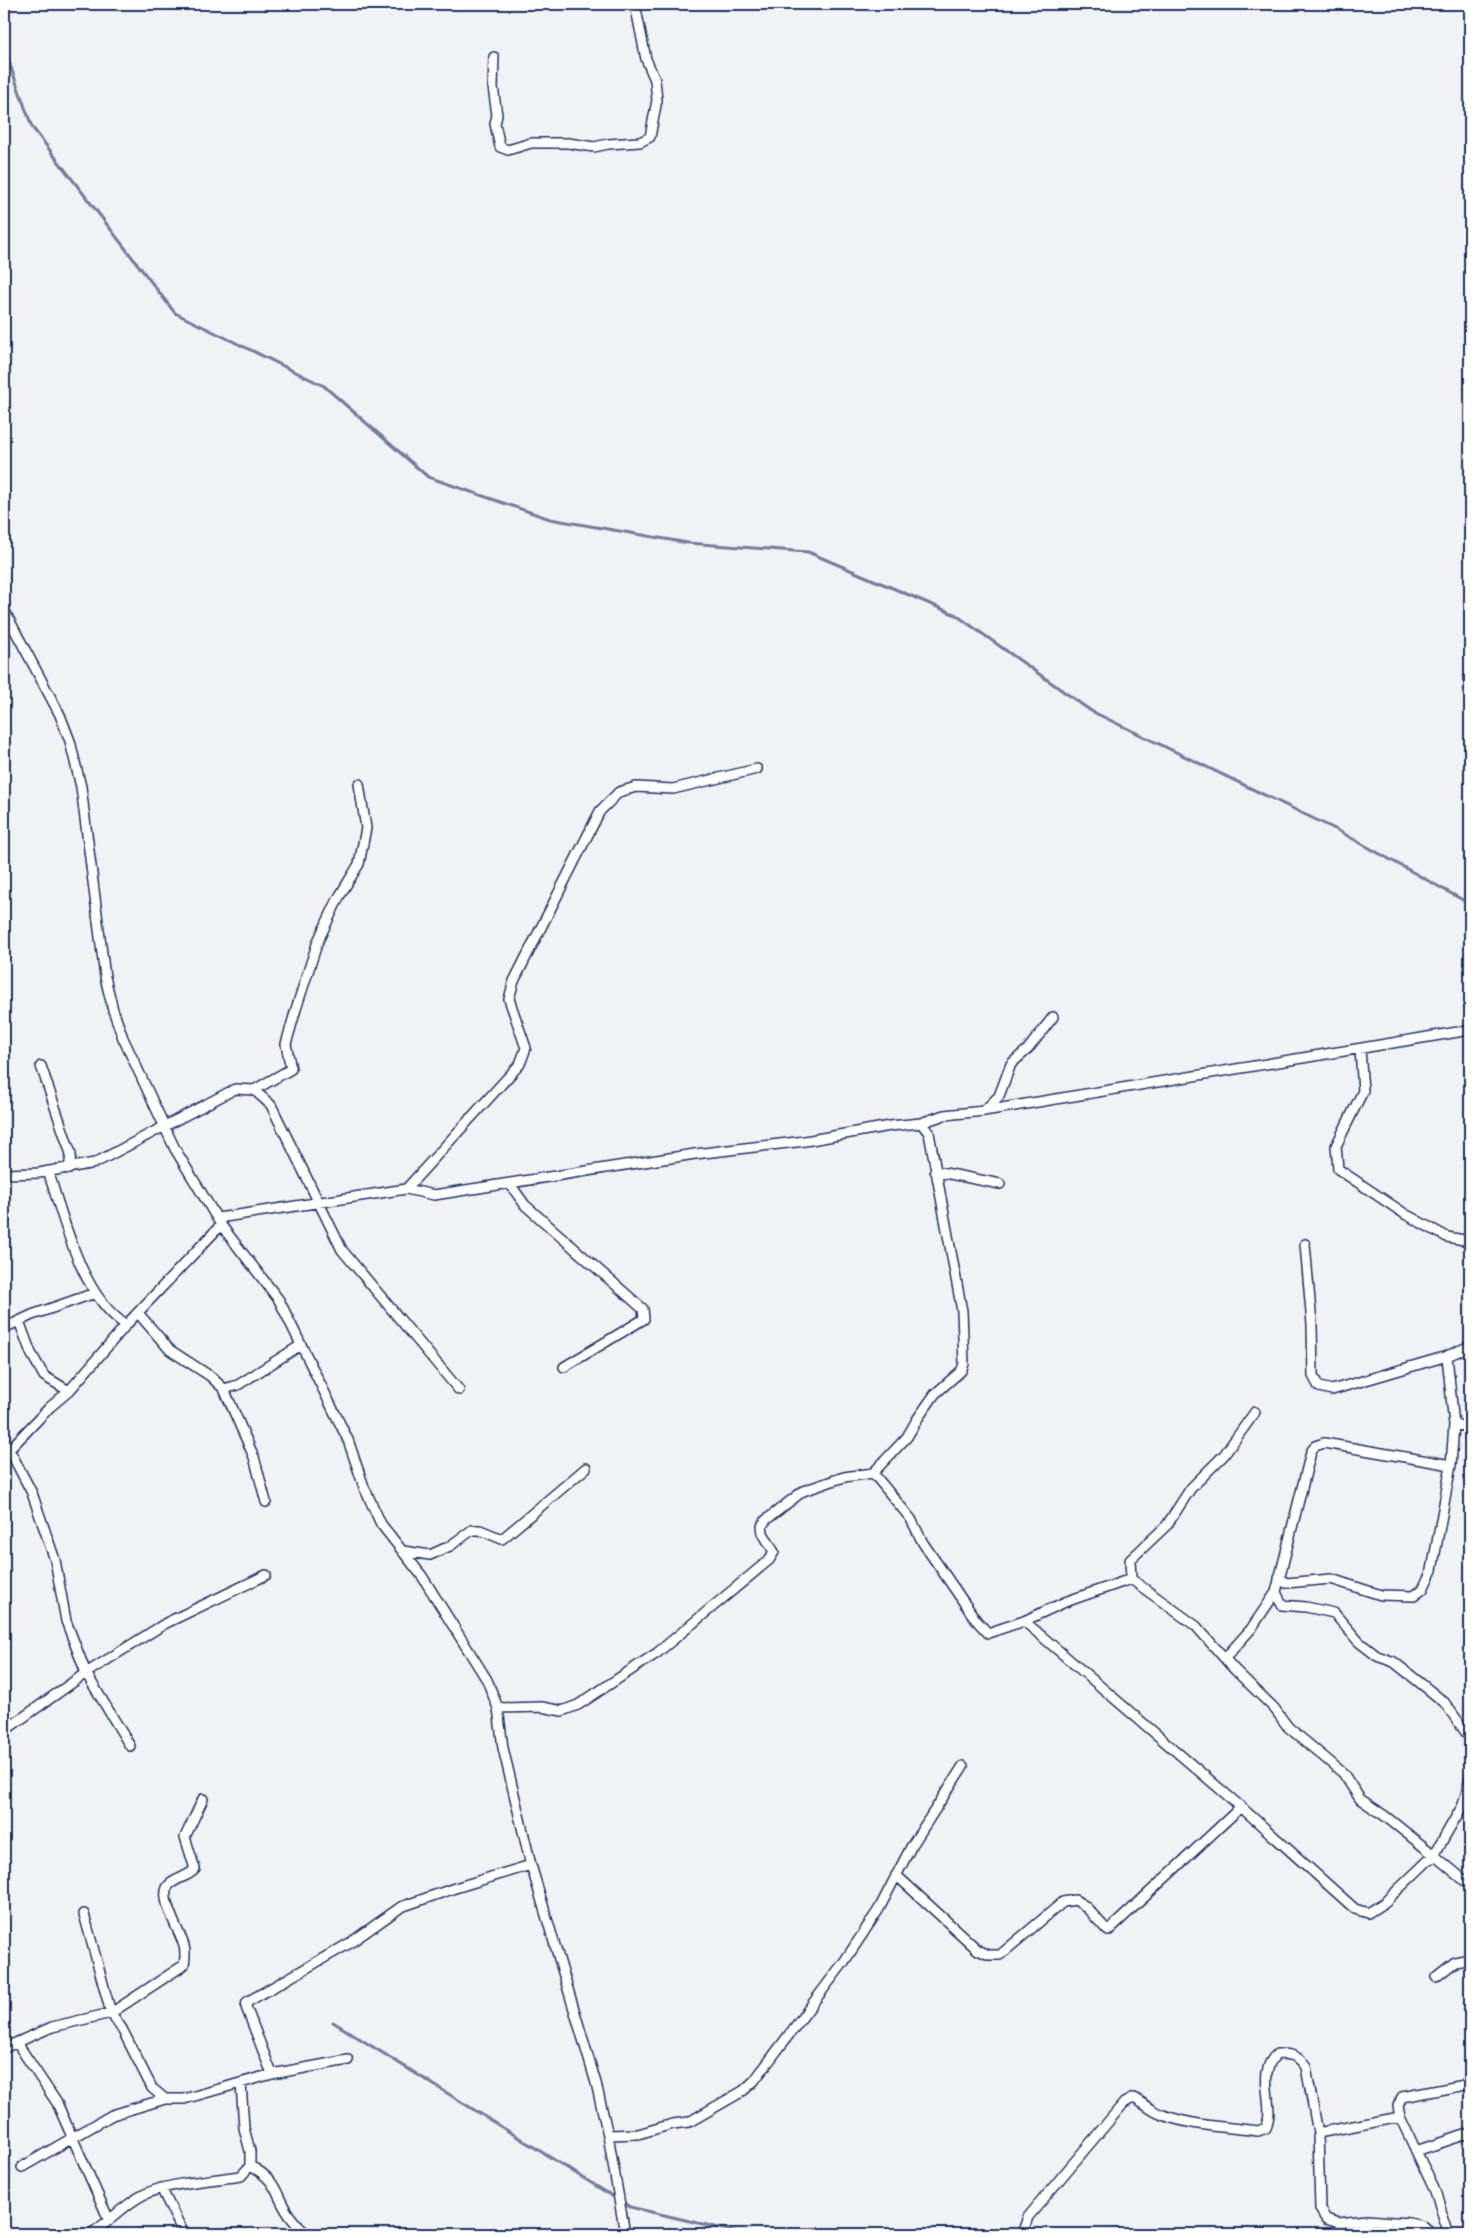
<svg xmlns="http://www.w3.org/2000/svg" width="1474" height="2238" viewBox="0 0 1474 2238" font-family="Caveat,sans-serif">
  <rect width="100%" height="100%" fill="#f1f2f5"/>
  <filter id="ink" filterUnits="userSpaceOnUse"><feTurbulence type="fractalNoise" baseFrequency=".02" numOctaves="2"/><feDisplacementMap in="SourceGraphic" scale="10" xChannelSelector="R" yChannelSelector="G"/><feConvolveMatrix kernelMatrix="1 2 1 2 8 2 1 2 1" color-interpolation-filters="sRGB"/></filter>
  <g filter="url(#ink)">
    <g fill="none" stroke-linecap="round" stroke-linejoin="round">
      <path stroke="#707c9a" stroke-width="3" d="M4,48L32,127L175,313L324,386L428,477L550,519L688,543L808,552L956,615L1091,711L1337,830L1470,904
        M333,2022L617,2199
        M622,2202L630,2207L745,2234"/>
      <g stroke="#1b2f5e" stroke-width="12">
        <path id="street" d="M494,57L493,87L497,115L495,124L500,147L508,150L531,143H568L594,147L608,144L640,142L650,137L657,100L655,80L646,59L635,4
          M4,610L60,715L70,741L81,787L105,977L113,1010L123,1038L175,1149L221,1225L279,1300L348,1440L364,1487L381,1524L422,1576L487,1680L498,1708L503,1748L531,1865L596,2083L608,2135L625,2234
          M1468,679L1470,680
          M1360,1049L1363,1091L1336,1146L1338,1169L1405,1214L1447,1237L1470,1241
          M41,1066L71,1154L69,1169
          M254,1090L291,1069L286,1044L296,1009L318,941L339,897L359,864L366,828L359,784
          M984,1111L999,1096L1011,1064L1028,1049L1053,1017
          M921,1123L944,1115L984,1111L1470,1030
          M48,1171C64,1219 81,1296 126,1325
          M935,1171L1000,1184
          M4,1174L39,1173L95,1163L235,1089L254,1090L271,1105L342,1250L459,1390
          M510,1184L525,1205L643,1309L644,1319L564,1367
          M406,1189L520,1064L526,1048L509,999L514,981L600,811L619,792L636,787L673,789L757,769
          M218,1218L406,1189L434,1195L695,1154L805,1141L890,1126L921,1123L929,1133L962,1311L964,1364L961,1371L935,1394L918,1418L907,1437L873,1473L844,1477L803,1491L766,1520L762,1526L763,1533L774,1552L769,1560L657,1653L578,1705L562,1711L542,1707L498,1708
          M1305,1244L1312,1324L1313,1376L1319,1387L1332,1390L1447,1356L1470,1346
          M138,1313L170,1350L210,1376L224,1389L238,1385L301,1345
          M19,1321L31,1353L44,1376L69,1391
          M4,1328L32,1315L95,1293
          M224,1389L254,1457L266,1502
          M1454,1425L1470,1426
          M9,1449L32,1493L55,1560L66,1621L86,1673L130,1746
          M4,1455L50,1407L69,1391L126,1325L221,1225
          M1451,1465L1324,1443L1315,1446L1311,1452L1276,1592L1282,1605L1306,1607L1334,1613L1359,1642L1377,1656L1394,1662L1444,1702L1470,1738
          M873,1473L911,1519L923,1543L976,1620L988,1633L1024,1621L1065,1602L1131,1579
          M403,1551L430,1555L450,1546L472,1530H480L502,1539L586,1468
          M1279,1578L1286,1583L1331,1579L1381,1595L1414,1596L1423,1589L1432,1570L1451,1465L1454,1425L1447,1356
          M1131,1579L1196,1626L1234,1669L1274,1708L1288,1727L1343,1773L1360,1799L1385,1816L1434,1855L1463,1805L1470,1779
          M1131,1579L1130,1560L1167,1525L1191,1488L1224,1455L1255,1412
          M1024,1621L1241,1807L1355,1909L1368,1913L1385,1902L1434,1855L1470,1885
          M1225,1658L1251,1629L1276,1592
          M4,1731L86,1673L166,1623L266,1575
          M896,1875L978,1950L989,1955H1000L1063,1902L1075,1900L1085,1906L1108,1931L1241,1807
          M84,1914L111,2013L184,1965C185,1959 186,1953 184,1946C181,1933 157,1896 169,1885C176,1878 188,1877 195,1869L185,1837L203,1799
          M1436,1977L1455,1962L1470,1959
          M17,2043L57,2103L109,2220
          M4,2048L52,2027L111,2013L122,2029L152,2088L165,2099H184L272,2074L348,2060
          M272,2074L246,2007L247,2002L350,1943L401,1907L455,1888L531,1865
          M1400,2117L1398,2106L1402,2097L1470,2084
          M1318,2133L1400,2117L1435,2191L1449,2234
          M608,2135L638,2134L673,2124L689,2122L743,2091L754,2081L844,1962L879,1909L911,1847L963,1766
          M1416,2151L1470,2133
          M250,2166C281,2181 274,2198 293,2220C297,2225 302,2230 307,2234
          M22,2167L112,2115L165,2099
          M161,2188L184,2234
          M90,2234C109,2223 123,2205 143,2195C166,2183 214,2180 241,2176L250,2166V2151L244,2128L241,2083
          M1022,2234L1028,2217L1124,2103L1133,2098C1144,2102 1151,2112 1163,2115C1193,2126 1226,2127 1258,2131L1266,2128C1276,2104 1255,2073 1277,2054C1291,2054 1298,2055 1306,2067L1318,2133L1320,2209L1326,2219L1339,2223L1366,2220L1409,2223L1422,2226L1432,2234
          M1388,2234L1401,2223"/>
      </g>
      <use href="#street" stroke="#fff" stroke-width="9"/>
    </g>
  </g>
  <rect width="1474" height="2238" fill="none" stroke="#fff" stroke-width="20"/>
  <rect x="10" y="10" width="1454" height="2218" fill="none" stroke="#1b2f5e" stroke-width="2" filter="url(#ink)"/>
</svg>
